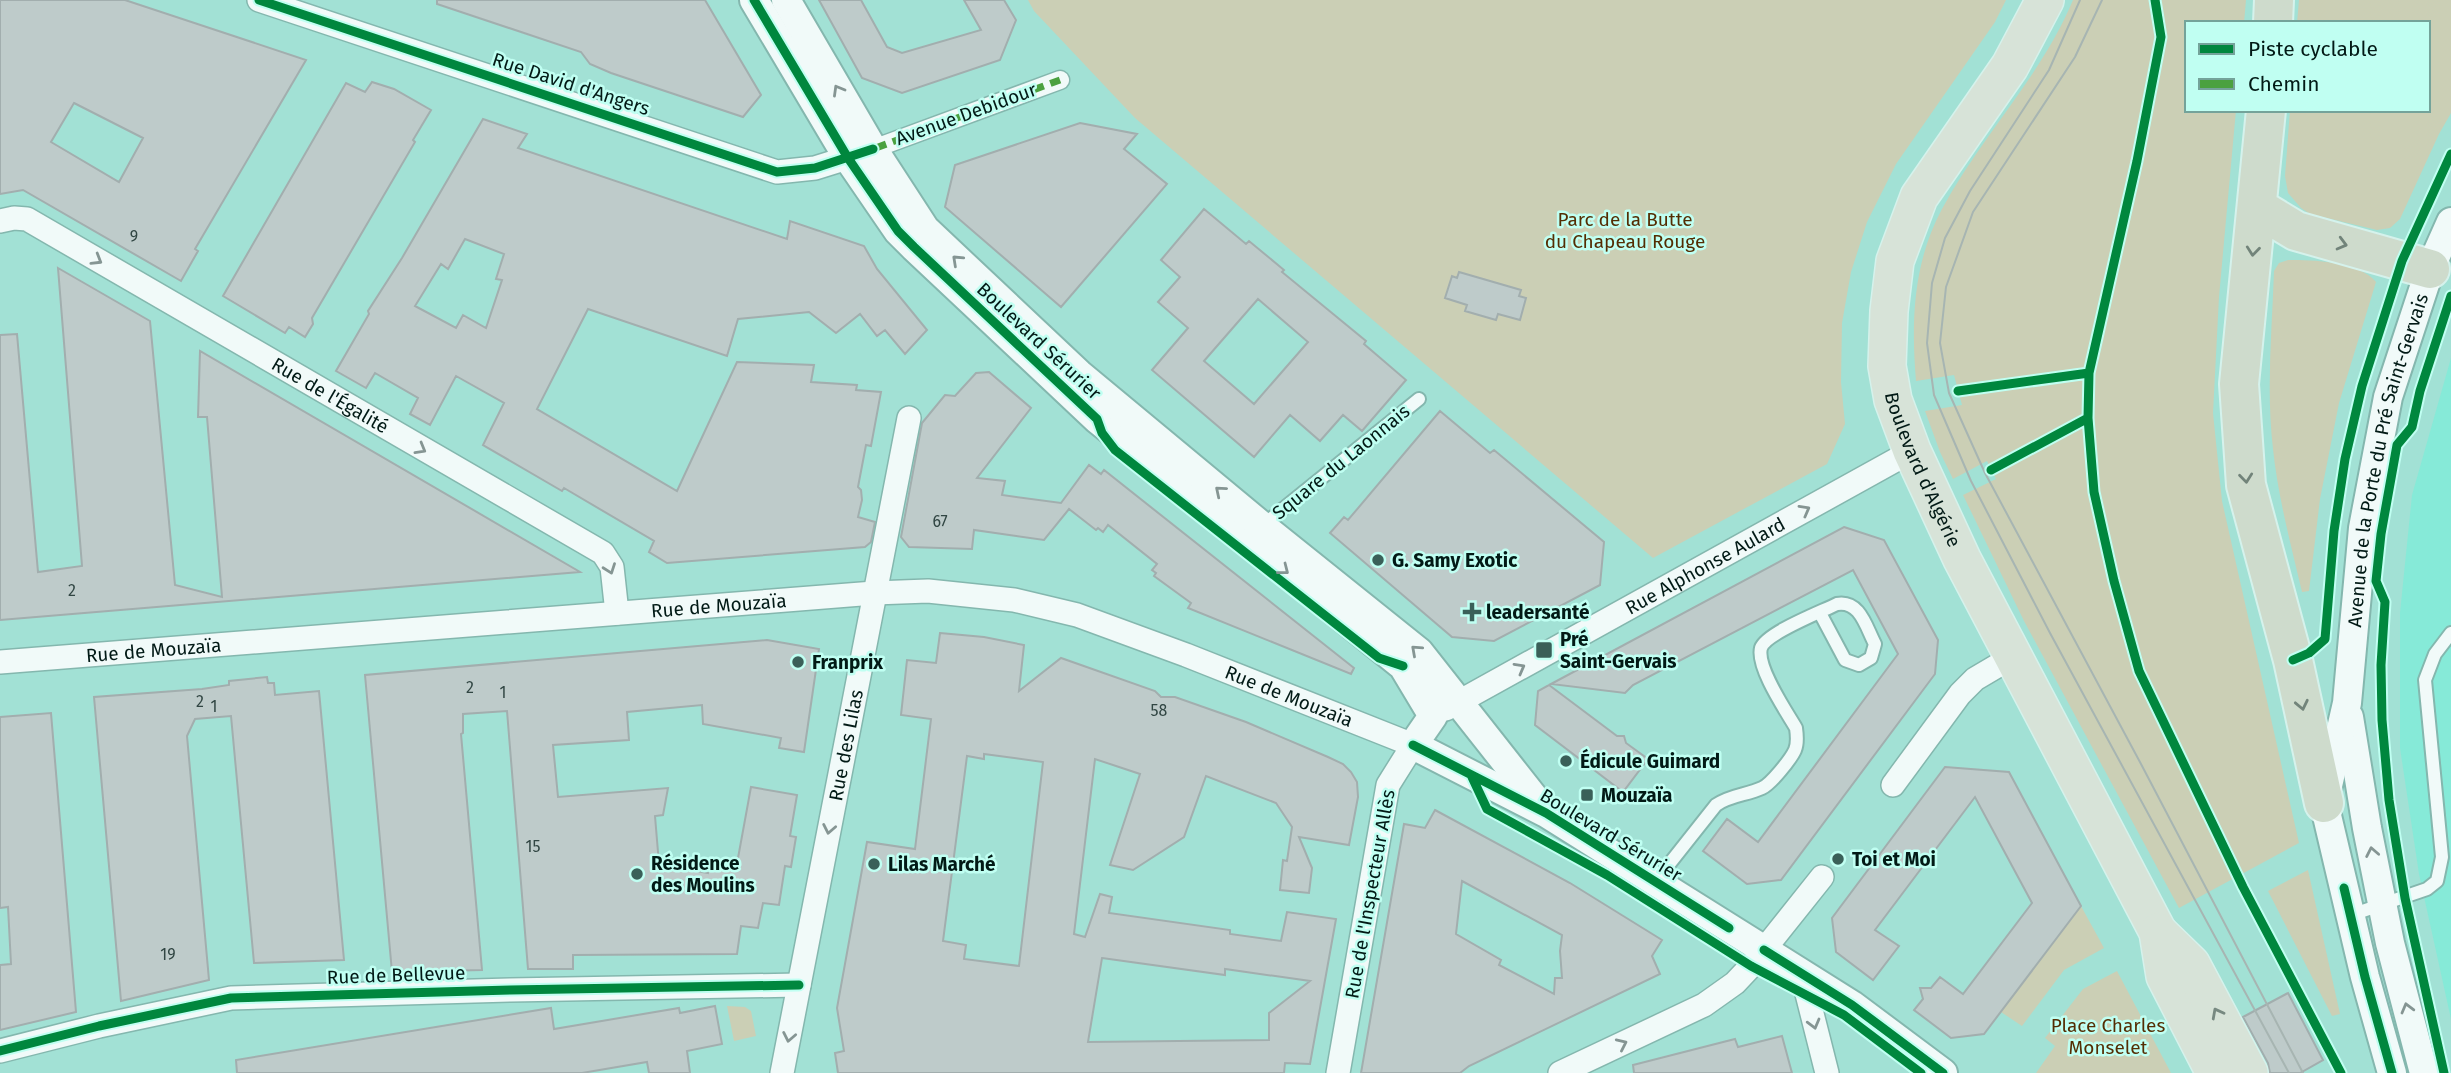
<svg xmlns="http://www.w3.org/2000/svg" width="2451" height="1073" viewBox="0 0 2451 1073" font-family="'Fira Sans',sans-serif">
  <rect width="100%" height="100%" fill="#a2e1d5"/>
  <path fill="#86ead8" d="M2451,358V1019L2419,874L2400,748V613L2412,495Z"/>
  <path fill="#cbcfb5" d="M1028,0H2006L1995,22L1896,164L1867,222L1851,272L1842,323L1841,382L1845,424L1827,464L1653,558L1135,118L1034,11Z
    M2073,0H2246L2244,23H2187V110H2236L2219,297L2213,413L2222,501L2299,843L2179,908L2024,621L1963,495L1996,479L1987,461L1953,479L1940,452L1925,411L1962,405L1954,375L1916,381C1911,321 1913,263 1942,209C1981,136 2041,77 2073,0Z
    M2299,0H2451V113L2439,134L2400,219L2390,228L2377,230L2310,214L2301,208L2288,193L2285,176L2290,110H2428V23H2297Z
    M2288,260C2313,260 2359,261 2376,282L2339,403L2320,499L2309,591L2302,592C2291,545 2278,497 2273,449C2266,390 2272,330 2274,271L2279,263Z
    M2308,870L2340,1014L2332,1016L2268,891Z
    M2081,906L2104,948L2064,970L2022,1026L2001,1012Z
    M2117,971L2171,1073H2036L2055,1046L2045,1038L2083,989Z
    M727,1006L745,1007L751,1011L756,1036L734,1041Z"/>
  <path fill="#becbca" stroke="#a2aeae" stroke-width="2" fill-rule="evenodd" d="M0,0H125L306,60L195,249L198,251L181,281L23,190L0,194ZM74,103L143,138L119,182L51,142Z
    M437,0H705L761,95L743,117L611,73L590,64L581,52L437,4Z
    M819,0H861L887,47L902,53L981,30L964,0H1004L1016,20L1000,60L902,93L862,78Z
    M372,82L394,89L431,110L413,140L415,142L312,318L313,324L305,337L289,327L285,333L223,296L346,83L365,92Z
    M483,119L527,134L518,148L787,239L790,221L864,246L877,269L927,330L905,354L885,330L877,336L860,314L836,333L809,312L738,319L727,356L588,309L537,409L677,491L737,362L814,365L811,382L857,385L856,390L881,392L871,446L866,445L858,487L861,490L862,500L858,517L875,522L871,542L865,547L667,563L649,552L654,541L564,488L562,491L483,445L504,403L456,376L430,425L410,414L418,398L375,373L366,388L336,371L369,314L368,311L402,258ZM465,239L504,254L496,279L502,280L486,328L463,315L456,328L415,306L441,264L448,269Z
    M1080,123L1137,134L1124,149L1167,184L1061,307L945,207L955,165Z
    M1204,209L1246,244L1249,241L1284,270L1282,272L1366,341L1364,344L1406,380L1362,431L1343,415L1320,441L1290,415L1254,457L1152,370L1188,328L1158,302L1180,277L1161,260ZM1258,299L1308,342L1254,404L1204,361Z
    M58,268L150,321L175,585L222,597L207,417H198L200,351L580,572L0,620V335L17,334L38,572L82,566Z
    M1459,272L1521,290L1519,296L1526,298L1520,320L1498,314L1496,320L1465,311L1467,305L1445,298L1452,276L1457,278Z
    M989,372L1031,408L977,478L1005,481L1002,495L1061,503L1089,465L1101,474L1104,470L1354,668L1351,674L1188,608L1191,603L1154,576L1156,573L1152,570L1157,564L1108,525L1103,532L1098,528L1096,530L1069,509L1044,540L974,530L972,549L909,547L901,537L922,423L945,395L955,396L976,373Z
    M1440,411L1490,453L1494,450L1604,542L1600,585L1494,641L1452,637L1330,533L1344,517L1348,520Z
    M1844,527L1884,540L1938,640L1935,674L1781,880L1747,884L1703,851L1727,819L1758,842L1898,654L1853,570L1633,685L1625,693L1551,684Z
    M940,633L984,637L1024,645L1019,691L1061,658L1155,691L1161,697H1175L1246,722L1328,757L1343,764L1351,772L1357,782L1358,797L1349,845L1299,837L1312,868L1309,893L1280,890L1283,860L1287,861L1292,827L1276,803L1206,776L1184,837L1133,870L1110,865L1140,774L1095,759L1074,934L1085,937L1100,894L1112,897L1109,913L1230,930V934L1281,941L1287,912L1336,919L1310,1064L1285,1063L1284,1073H838L835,1053L844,1051L837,1008L867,842L915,849L931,719L901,715L907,660L936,663ZM984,754L1043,762L1019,966L964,959L966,945L943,941L967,756L984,759ZM1102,958L1225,975V969L1310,981L1269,1013V1040L1088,1042Z
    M767,640L819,649L804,752L779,748L781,738L703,724L702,705L627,712L629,740L553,745L558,797L668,788L663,815L655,816L659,864L708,873L710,864L736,869L751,787L797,795L790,836L796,837L791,867L785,866L779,905L763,903L758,928L741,926L737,954L573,955V969H528L507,711L463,714V733L461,734L482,970L392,972L365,675Z
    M267,677L268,683H274L275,695L319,691L344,960L254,963L231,716L195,719L187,736L209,980L121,1001L94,697L202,689L229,685V681Z
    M1549,685L1617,736H1624L1626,743L1648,759L1623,792L1535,725L1538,691Z
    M51,713L76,1012L0,1030V965L11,964L8,907L0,908V717Z
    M1945,767L2009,772L2081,906L1984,1034L1951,1038L1914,1010L1923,999L1920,988H1931L1940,977L1963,994L2032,903L1975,797L1875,930L1899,946L1873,980L1836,952L1832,918Z
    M1435,810L1570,883L1662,940L1652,956L1660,974L1469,1066L1460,1073H1361L1404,824L1425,828ZM1462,881L1562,935L1560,951L1562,978H1555L1554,994L1499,965L1501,960L1456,934Z
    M2288,993L2323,1060L2300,1073H2270L2268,1063L2243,1017Z
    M715,1006L722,1044L687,1051L690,1073H649L647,1062L582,1073H237L236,1060L551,1008L554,1029L679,1008L680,1013Z
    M1782,1036L1792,1073H1634L1633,1065L1735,1039L1738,1047Z"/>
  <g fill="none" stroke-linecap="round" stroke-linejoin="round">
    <g stroke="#84b7ae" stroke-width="16">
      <path id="service" d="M1262,526L1419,399
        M1655,882L1716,805C1730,795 1747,795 1762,788C1771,784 1791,759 1795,750C1798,743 1797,735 1796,728C1786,711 1756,667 1761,648C1766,633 1821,612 1837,604C1860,600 1866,627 1875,644L1871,658L1859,665L1845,660L1820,613
        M2351,915L2427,889L2437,881L2442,857L2425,680L2435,654L2451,633"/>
    </g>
    <g stroke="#84b7ae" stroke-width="21">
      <path id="pedestrian" d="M873,149L1060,80"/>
    </g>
    <g stroke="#84b7ae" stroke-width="26">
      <g id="minor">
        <path d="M259,0L777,172L815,168L863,153"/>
        <path id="s1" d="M0,221L14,218L27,219L603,553L612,567L617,613"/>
        <path id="s2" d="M0,662L874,593L928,591L1014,600L1077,615L1186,655L1413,745L1388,785L1338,1073"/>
        <path id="s3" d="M1446,709L1912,451"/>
        <path d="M1893,785L1960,694L1975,679L2014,656"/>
        <path d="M1802,974L1827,1073"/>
        <path d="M0,1051L99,1026L231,998L510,990L799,985"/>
        <path id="s4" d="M782,1073L909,418"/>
        <path d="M1560,1073L1704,1005L1735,983L1751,966L1822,877"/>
      </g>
    </g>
    <g stroke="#84b7ae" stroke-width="32">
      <g id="tertiary">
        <path d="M754,0L848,158L898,231L914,247L1097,419L1403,666L1433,716L1413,745L1546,813L1852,1005L1943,1073"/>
        <path d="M786,0L873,149L925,229L1079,374L1262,526L1419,652L1542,808"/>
        <path d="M2349,717L2367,828L2390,943L2424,1073"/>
        <path id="s5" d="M2392,1073L2365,977L2324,803L2347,703L2363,528L2388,397L2430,269L2451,222"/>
      </g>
    </g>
    <g stroke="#d5f2ec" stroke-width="40">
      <g id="primary">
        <path id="s6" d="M2045,0L2010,66L1919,197L1895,261L1889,311L1887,366L1893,400L1912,451L1962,559L2158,932L2165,976L2215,1073"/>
        <path d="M2158,932L2191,964L2249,1073"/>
      </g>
    </g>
    <g stroke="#d5f2ec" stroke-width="42">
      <path id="trunk" d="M2273,23L2274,0
        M2266,110L2239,384L2246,485L2293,660L2324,803
        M2258,208L2296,231L2430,269"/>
    </g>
    <use href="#service" stroke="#f1faf9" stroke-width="12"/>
    <use href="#pedestrian" stroke="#f1faf9" stroke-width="18"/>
    <use href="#minor" stroke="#f1faf9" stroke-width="23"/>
    <use href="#tertiary" stroke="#f1faf9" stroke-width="28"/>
    <use href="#primary" stroke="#d7e3d8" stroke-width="37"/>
    <use href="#trunk" stroke="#cedbcc" stroke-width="38"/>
    <path stroke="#a7b5b2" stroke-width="2" d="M2080,0L2049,70L1970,191L1945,238L1932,283L1927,343L1934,395L1971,481L2050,633L2289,1073
      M2102,0L2075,57L1973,212L1946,287L1940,343L1949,393L1985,473L2141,764L2303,1073"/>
    <path stroke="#4ba140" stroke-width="7" stroke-dasharray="14 7" stroke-linecap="butt" d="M873,149L1060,80"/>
    <g stroke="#c0fff2" stroke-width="13">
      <path id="cycleway" d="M259,0L777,172L815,168L873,149
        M754,0L848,158L898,231L914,247L1097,419L1102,433L1115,450L1379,658L1403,666
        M2155,0L2161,37L2137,161L2089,373L2088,418L2094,492L2114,581L2139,671L2243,887L2341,1073
        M1958,391L2089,373
        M1991,470L2088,418
        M2293,660L2309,653L2325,639L2334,531L2345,459L2362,386L2402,261L2451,154
        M1413,745L1546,813L1729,928
        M1472,777L1487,809L1607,875L1751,966L1844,1015L1921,1073
        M2344,888L2365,977L2392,1073
        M1764,950L1852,1005L1943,1073
        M0,1051L99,1026L231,998L510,990L799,985
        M2444,1073L2405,898L2389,800L2382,720L2381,665L2385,602L2376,581L2381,534L2397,445L2412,427L2420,391L2451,296"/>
    </g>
    <use href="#cycleway" stroke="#00873e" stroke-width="9"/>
  </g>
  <defs><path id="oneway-chevron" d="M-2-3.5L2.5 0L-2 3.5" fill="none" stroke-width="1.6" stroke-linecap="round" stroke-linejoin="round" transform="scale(1.75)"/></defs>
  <g stroke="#859593">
    <use href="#oneway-chevron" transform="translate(838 90) rotate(-120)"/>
    <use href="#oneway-chevron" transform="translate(97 260) rotate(31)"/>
    <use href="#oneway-chevron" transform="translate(957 260) rotate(-137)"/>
    <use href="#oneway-chevron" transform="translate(421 449) rotate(30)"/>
    <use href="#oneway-chevron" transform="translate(1220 491) rotate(-140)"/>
    <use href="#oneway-chevron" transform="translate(1805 510) rotate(-29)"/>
    <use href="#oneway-chevron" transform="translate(610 569) rotate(70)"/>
    <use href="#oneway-chevron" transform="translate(1284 570) rotate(38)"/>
    <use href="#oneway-chevron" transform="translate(1416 650) rotate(-138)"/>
    <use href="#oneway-chevron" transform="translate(1520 668) rotate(-29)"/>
    <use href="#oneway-chevron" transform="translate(829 829) rotate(101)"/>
    <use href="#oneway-chevron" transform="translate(2372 852) rotate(-101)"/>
    <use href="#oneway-chevron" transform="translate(2407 1008) rotate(-105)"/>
    <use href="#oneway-chevron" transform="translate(1814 1024) rotate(75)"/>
    <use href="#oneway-chevron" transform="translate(789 1037) rotate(101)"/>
    <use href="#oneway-chevron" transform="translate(1622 1044) rotate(-25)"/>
  </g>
  <g stroke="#72847a">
    <use href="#oneway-chevron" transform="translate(2342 244) rotate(15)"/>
    <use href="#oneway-chevron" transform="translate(2253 251) rotate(96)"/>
    <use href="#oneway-chevron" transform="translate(2246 478) rotate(84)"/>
    <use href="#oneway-chevron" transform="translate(2302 705) rotate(78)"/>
  </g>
  <use stroke="#778981" href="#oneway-chevron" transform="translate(2217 1013) rotate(-118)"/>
  <g fill="#3a6059" stroke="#c0fff2" stroke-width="2.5">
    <circle cx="1378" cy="560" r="7"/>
    <path d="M1468.5 601.5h7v7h7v7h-7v7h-7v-7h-7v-7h7z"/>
    <rect x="1535" y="641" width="18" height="18" rx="3.5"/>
    <circle cx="798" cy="662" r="7"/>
    <circle cx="1566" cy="761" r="7"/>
    <rect x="1580" y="788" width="14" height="14" rx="3.5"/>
    <circle cx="1838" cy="859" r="7"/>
    <circle cx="874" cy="864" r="7"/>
    <circle cx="637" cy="874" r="7"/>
  </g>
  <g text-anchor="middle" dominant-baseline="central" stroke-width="5" stroke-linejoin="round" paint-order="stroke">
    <g font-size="16" fill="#314643">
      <text x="134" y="236">9</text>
      <text x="940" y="521">67</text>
      <text x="72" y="590">2</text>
      <text x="470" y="687">2</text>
      <text x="503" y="692">1</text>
      <text x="200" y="701">2</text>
      <text x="214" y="706">1</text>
      <text x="1159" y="710">58</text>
      <text x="533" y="846">15</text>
      <text x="168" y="954">19</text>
    </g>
    <g font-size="19" fill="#021a16" stroke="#c0fff2">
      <text transform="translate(571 84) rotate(18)">Rue David d'Angers</text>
      <text transform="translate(966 114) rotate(-20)">Avenue Debidour</text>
      <text transform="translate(1039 341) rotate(43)">Boulevard Sérurier</text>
      <text stroke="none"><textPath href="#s1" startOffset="378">Rue de l'Égalité</textPath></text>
      <text stroke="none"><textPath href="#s5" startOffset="628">Avenue de la Porte du Pré Saint-Gervais</textPath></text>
      <text transform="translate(1341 462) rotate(-39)">Square du Laonnais</text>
      <text stroke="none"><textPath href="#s6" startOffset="518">Boulevard d'Algérie</textPath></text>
      <text stroke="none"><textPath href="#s3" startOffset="296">Rue Alphonse Aulard</textPath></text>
      <text stroke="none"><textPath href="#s2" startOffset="721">Rue de Mouzaïa</textPath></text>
      <text stroke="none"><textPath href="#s2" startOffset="154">Rue de Mouzaïa</textPath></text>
      <text stroke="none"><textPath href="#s2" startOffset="1309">Rue de Mouzaïa</textPath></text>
      <text stroke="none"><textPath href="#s4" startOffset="334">Rue des Lilas</textPath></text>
      <text transform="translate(1611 835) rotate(31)">Boulevard Sérurier</text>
      <text transform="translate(1370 894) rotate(-80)">Rue de l'Inspecteur Allès</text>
      <text transform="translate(396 975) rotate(-2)">Rue de Bellevue</text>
    </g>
    <g font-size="19" fill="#542d03" stroke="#c0fff2">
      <text x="1625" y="219">Parc de la Butte<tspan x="1625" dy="22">du Chapeau Rouge</tspan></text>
      <text x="2108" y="1025">Place Charles<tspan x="2108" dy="22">Monselet</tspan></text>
    </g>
    <g font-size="19" font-weight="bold" fill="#021a16" stroke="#c0fff2" text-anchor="start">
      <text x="1392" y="560">G. Samy Exotic</text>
      <text x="1486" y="612">leadersanté</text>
      <text x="1560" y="639">Pré<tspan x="1560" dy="22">Saint-Gervais</tspan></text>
      <text x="812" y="662">Franprix</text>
      <text x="1580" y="761">Édicule Guimard</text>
      <text x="1601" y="795">Mouzaïa</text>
      <text x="1852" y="859">Toi et Moi</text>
      <text x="651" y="863">Résidence<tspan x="651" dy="22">des Moulins</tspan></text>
      <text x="888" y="864">Lilas Marché</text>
    </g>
  </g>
  <rect x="2185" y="21" width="245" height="91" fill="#c0fff2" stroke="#74a39a" stroke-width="2"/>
  <rect x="2199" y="44" width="35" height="10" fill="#00873e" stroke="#74a39a" stroke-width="2"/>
  <text x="2248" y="56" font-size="21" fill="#021a16">Piste cyclable</text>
  <rect x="2199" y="79" width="35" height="10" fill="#4ba140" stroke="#74a39a" stroke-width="2"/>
  <text x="2248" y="91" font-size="21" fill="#021a16">Chemin</text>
</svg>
